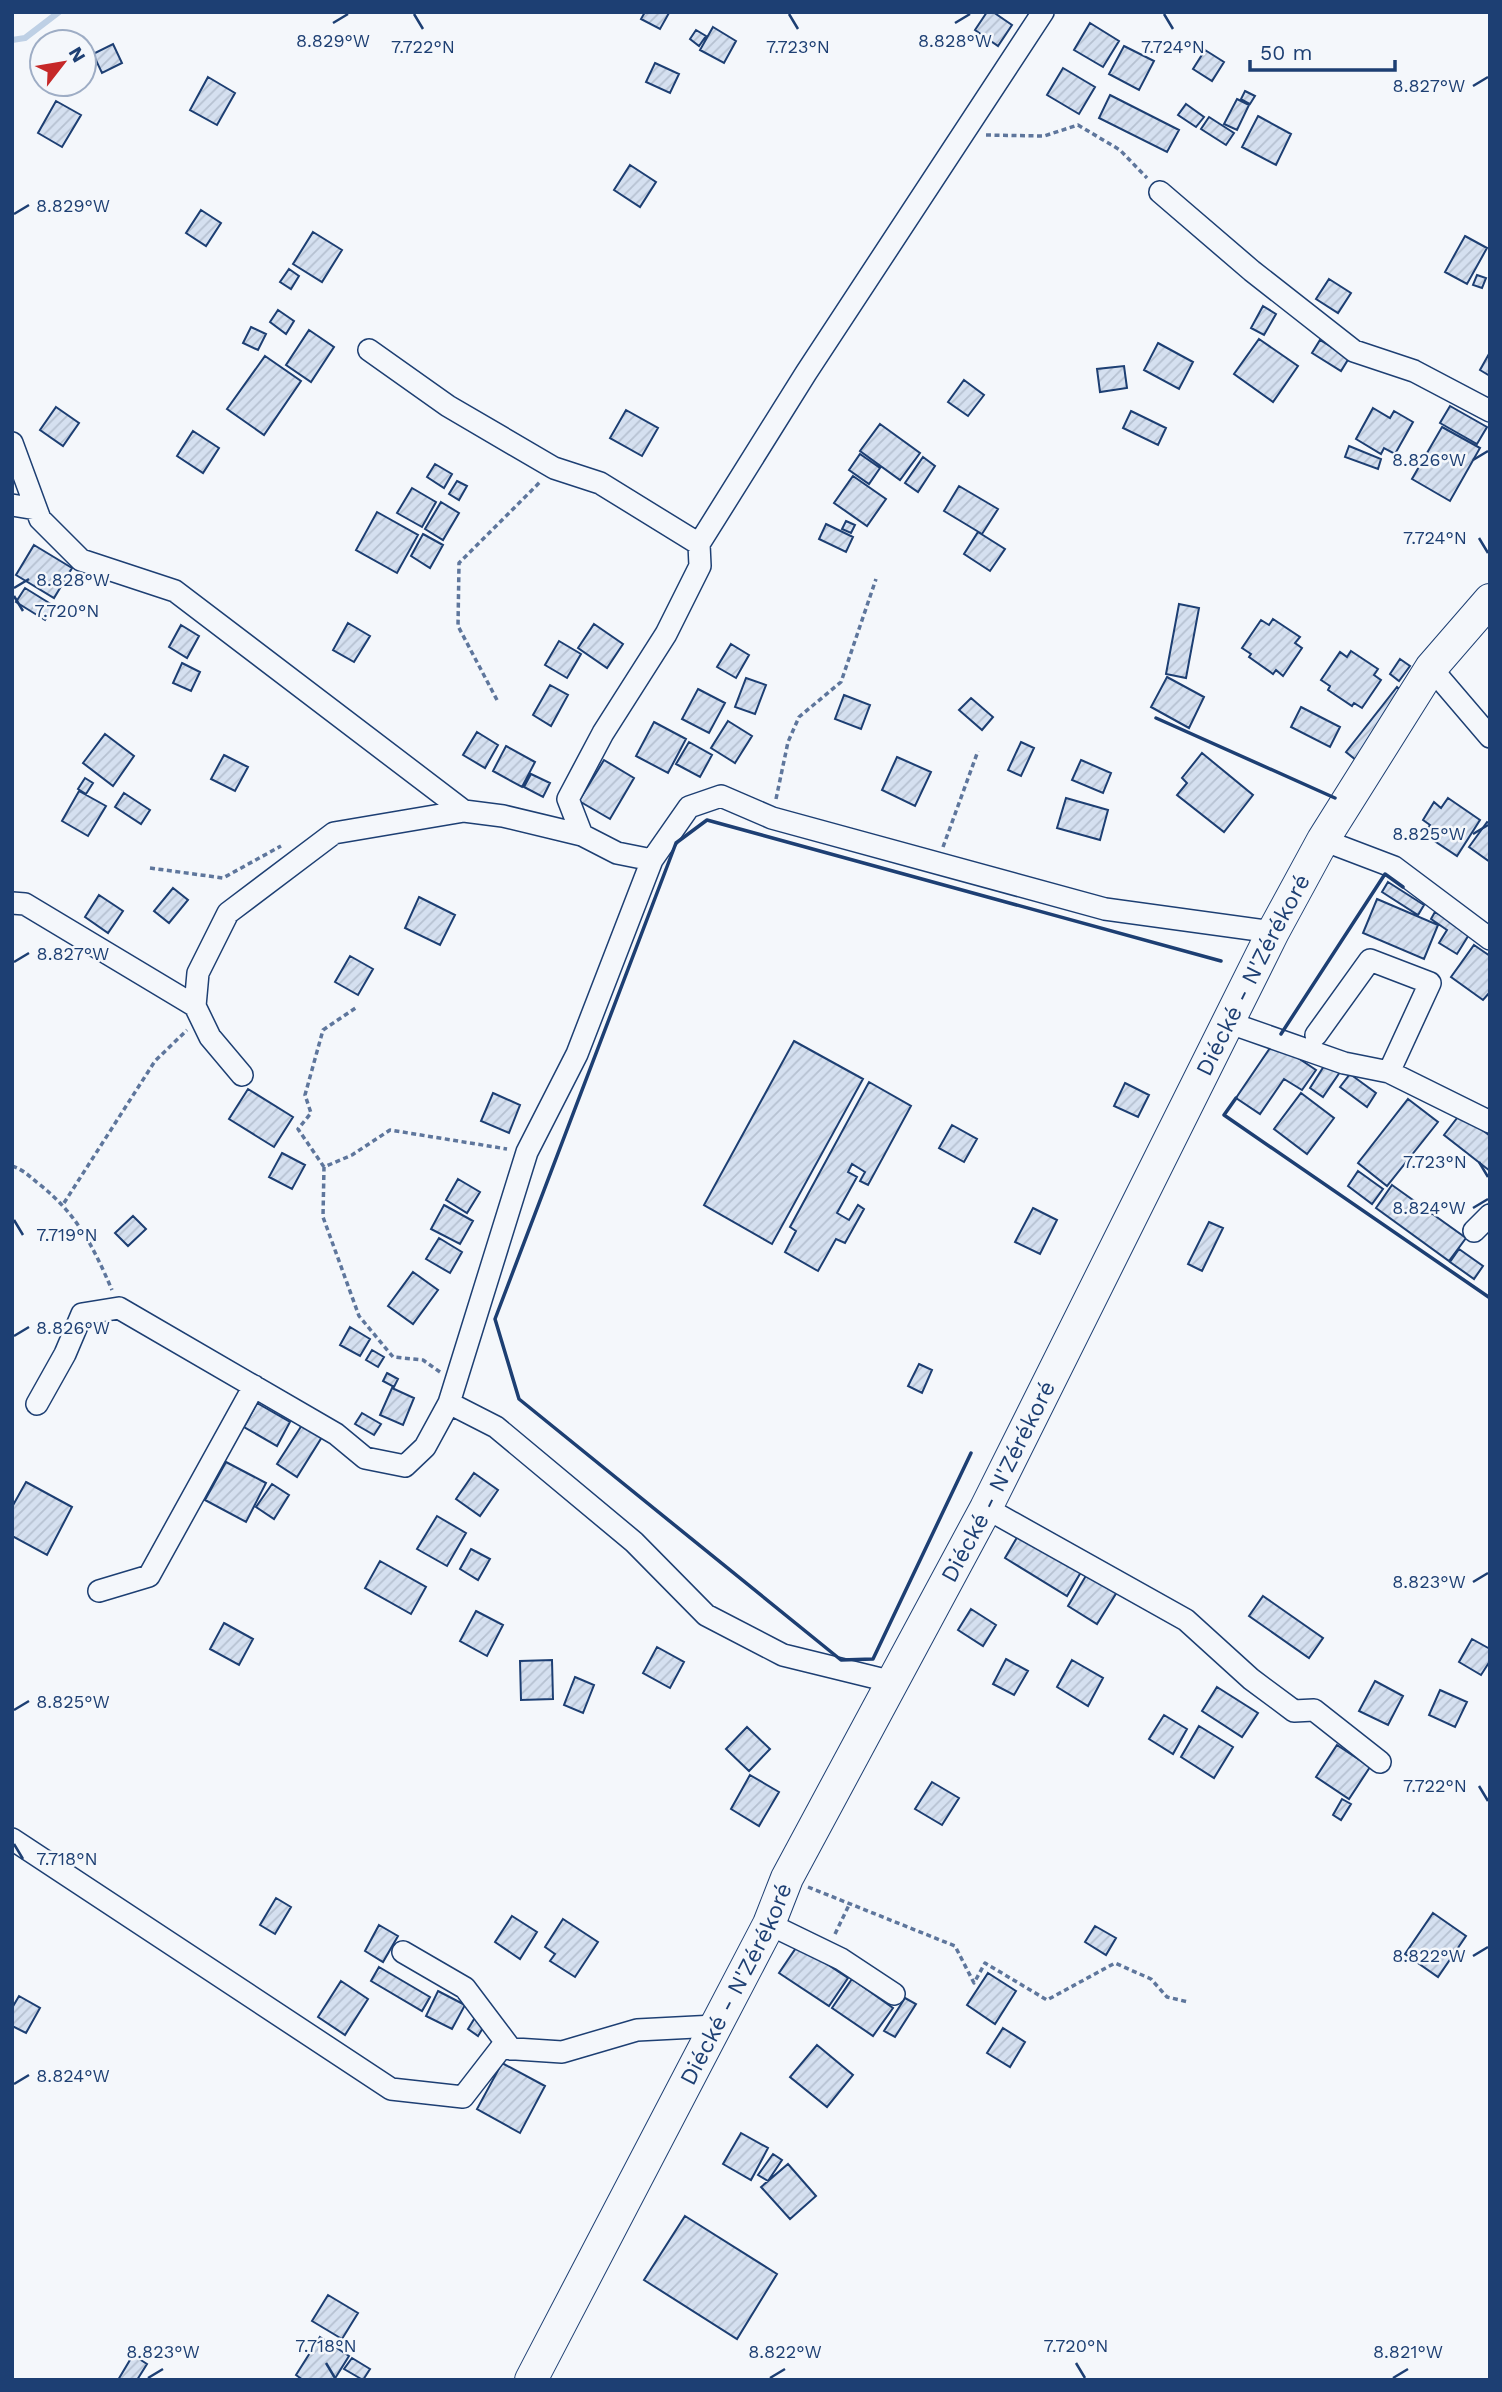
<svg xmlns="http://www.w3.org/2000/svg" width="1502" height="2392" viewBox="0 0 1502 2392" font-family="'Work Sans',sans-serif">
  <defs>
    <pattern id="building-hatch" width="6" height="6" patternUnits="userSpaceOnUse" patternTransform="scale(1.75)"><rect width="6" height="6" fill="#d5e0f0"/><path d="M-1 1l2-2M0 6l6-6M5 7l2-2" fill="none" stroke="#b6c1d1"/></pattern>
  </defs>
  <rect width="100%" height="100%" fill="#f4f7fb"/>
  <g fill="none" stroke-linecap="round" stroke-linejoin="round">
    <path stroke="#bed0e5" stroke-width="6" d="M12,40L25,38L59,12"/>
  </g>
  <path fill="url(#building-hatch)" stroke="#1d3f73" stroke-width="2" d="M645,12H667L669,13L660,29L641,19Z
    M987,12H993L1012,25L998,46L975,30Z
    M1090,23L1119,41L1103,67L1074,50Z
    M713,27L736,41L724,63L700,50Z
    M696,30L706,36L699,46L690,39Z
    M113,44L122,63L102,73L93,54Z
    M1124,46L1154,61L1139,90L1109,74Z
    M1205,50L1224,62L1212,81L1193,69Z
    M655,63L679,74L670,93L646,82Z
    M1063,68L1095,87L1079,114L1047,95Z
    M208,77L235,93L217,125L190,110Z
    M1245,91L1255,96L1250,104L1241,99Z
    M1110,95L1179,130L1167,152L1099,118Z
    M1237,99L1249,105L1237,130L1224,124Z
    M56,101L81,115L62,147L38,133Z
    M1186,104L1204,117L1196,127L1178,115Z
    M1258,116L1291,134L1276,165L1242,147Z
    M1209,117L1234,133L1226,145L1201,129Z
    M630,165L656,182L640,207L614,190Z
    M201,210L221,223L206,246L186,233Z
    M313,232L342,250L322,282L293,264Z
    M1465,236L1487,248L1467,284L1445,272Z
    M289,269L299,276L291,289L280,282Z
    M1477,275L1486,278L1482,288L1473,285Z
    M1329,279L1351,293L1338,313L1316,299Z
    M1263,306L1276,314L1264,335L1251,328Z
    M278,310L294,321L286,334L270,322Z
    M251,327L266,334L258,350L243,343Z
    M309,330L334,347L311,382L286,365Z
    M1259,339L1298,366L1273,402L1234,374Z
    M1320,340L1349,358L1341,371L1312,353Z
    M1158,343L1193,362L1179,389L1144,370Z
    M1490,352V376L1480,370Z
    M265,356L301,381L264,435L227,409Z
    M1124,366L1127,388L1100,392L1097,369Z
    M964,380L984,395L968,416L948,402Z
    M1450,406L1487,427L1477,444L1440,423Z
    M56,407L79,423L63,446L40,430Z
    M1373,408L1390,418L1394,411L1413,422L1395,454L1384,448L1381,454L1356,439Z
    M626,410L658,428L642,456L610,438Z
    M1131,411L1166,428L1158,445L1123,428Z
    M880,424L920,453L900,480L860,451Z
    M1442,427L1480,448L1450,501L1412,479Z
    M193,431L219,448L203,473L177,456Z
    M1349,446L1381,459L1378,469L1345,457Z
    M860,454L880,468L869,484L849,470Z
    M923,457L935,466L918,492L905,483Z
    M435,464L452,474L444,488L427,477Z
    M853,476L886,499L867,526L834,503Z
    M457,481L467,486L459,500L449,494Z
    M959,486L998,509L982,534L944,511Z
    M412,488L436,502L422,527L397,513Z
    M441,502L459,513L443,540L425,529Z
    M377,512L418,535L397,573L356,550Z
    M846,521L855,525L851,533L842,529Z
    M826,524L853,537L846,552L819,539Z
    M978,532L1005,549L990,571L964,554Z
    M423,534L443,545L430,568L411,556Z
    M34,545L72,568L54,598L16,575Z
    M25,588L54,606L45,620L16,602Z
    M1179,604L1199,608L1186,678L1166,674Z
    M1273,619L1300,637L1295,643L1302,648L1283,676L1276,670L1273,674L1249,657L1251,654L1242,648L1261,620L1269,625Z
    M348,623L370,636L354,662L333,650Z
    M594,624L623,644L607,668L578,648Z
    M181,625L199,636L187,658L169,647Z
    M559,641L581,654L567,678L545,665Z
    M731,644L749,655L736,678L717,667Z
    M1351,651L1378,669L1374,675L1381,680L1362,708L1354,703L1352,706L1328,690L1330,686L1321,680L1340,652L1347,657Z
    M1400,659L1410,666L1399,681L1390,674Z
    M182,663L200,672L191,691L173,683Z
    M1167,677L1204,697L1189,728L1151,707Z
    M746,678L766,685L755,714L735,707Z
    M550,685L568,695L551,726L533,715Z
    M1397,687L1407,696L1356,760L1346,752Z
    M698,689L725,703L709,733L682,719Z
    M844,695L870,705L861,729L835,719Z
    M971,698L993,717L982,730L959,710Z
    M1301,707L1340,727L1330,747L1291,727Z
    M728,721L752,736L735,763L711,748Z
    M654,722L686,739L668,773L636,756Z
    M477,732L498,745L485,768L463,755Z
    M105,734L134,756L113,786L83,763Z
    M689,742L712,755L700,777L676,764Z
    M1021,742L1034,748L1021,776L1008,770Z
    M506,746L535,762L522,787L493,771Z
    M1202,753L1253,795L1224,832L1177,795L1187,783L1182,778Z
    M224,755L248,767L235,791L211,779Z
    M897,757L931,772L915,806L882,790Z
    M604,760L634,778L610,819L579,801Z
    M1081,760L1111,773L1103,793L1072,780Z
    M531,774L550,783L543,797L524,787Z
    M85,778L93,783L86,794L78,789Z
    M79,791L106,806L88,836L62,821Z
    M124,793L150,810L141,824L115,807Z
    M1066,798L1108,810L1100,840L1057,828Z
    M1448,798L1480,820L1457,856L1424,834L1430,825L1423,820L1434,802L1441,808Z
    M1487,822L1490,824V862L1469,847Z
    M1388,882L1424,905L1418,915L1382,892Z
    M173,888L188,900L169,923L154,911Z
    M99,895L123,911L108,933L85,917Z
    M419,897L455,915L440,945L405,928Z
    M1377,899L1438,925L1424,959L1363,933Z
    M1435,912L1470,933L1457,954L1439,943L1447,930L1431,919Z
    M1474,945L1490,956V992L1483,1000L1451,977Z
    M350,956L373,969L358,995L335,982Z
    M794,1041L863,1079L772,1244L704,1205Z
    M1274,1042L1316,1070L1302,1090L1284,1079L1260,1114L1236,1098Z
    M1326,1063L1340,1072L1323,1097L1310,1088Z
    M1350,1074L1376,1093L1367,1107L1340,1087Z
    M869,1082L911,1106L868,1185L860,1181L865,1172L852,1164L848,1172L857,1177L837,1213L849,1220L858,1205L864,1209L845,1243L836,1239L818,1271L785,1252L796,1231L790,1227Z
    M1125,1083L1149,1095L1138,1117L1114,1106Z
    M248,1089L293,1117L274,1147L229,1119Z
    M493,1093L520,1105L509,1133L481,1121Z
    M1301,1093L1334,1118L1307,1154L1274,1129Z
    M1408,1099L1438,1122L1387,1186L1358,1163Z
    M1461,1113L1490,1136V1171L1444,1135Z
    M952,1125L977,1139L964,1162L939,1148Z
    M282,1153L305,1165L292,1189L269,1177Z
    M1358,1171L1383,1189L1372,1204L1348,1186Z
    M458,1179L480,1192L467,1213L446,1200Z
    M1392,1185L1466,1238L1449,1261L1376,1208Z
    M444,1205L473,1221L460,1244L431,1229Z
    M1033,1208L1057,1220L1040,1254L1015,1242Z
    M133,1216L146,1229L128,1246L115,1233Z
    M1209,1222L1223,1228L1202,1271L1188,1264Z
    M439,1238L462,1252L450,1273L426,1259Z
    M1459,1249L1483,1266L1474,1279L1450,1262Z
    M413,1272L438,1290L413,1324L388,1306Z
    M350,1327L370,1339L360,1356L340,1345Z
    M372,1350L384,1357L378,1367L366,1360Z
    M919,1364L932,1370L922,1393L908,1386Z
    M387,1373L398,1379L394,1387L383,1381Z
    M392,1388L414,1398L403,1425L380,1415Z
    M257,1403L290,1422L277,1446L244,1427Z
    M362,1413L381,1424L374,1435L355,1424Z
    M302,1425L322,1437L297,1477L277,1464Z
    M226,1462L266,1483L246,1522L205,1500Z
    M474,1473L498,1490L480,1516L456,1499Z
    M26,1482L72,1507L47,1555L12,1536V1507Z
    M272,1484L289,1495L274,1519L256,1507Z
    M437,1516L466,1533L447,1566L417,1549Z
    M1019,1534L1081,1572L1067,1596L1005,1558Z
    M471,1549L490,1559L478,1580L460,1569Z
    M380,1561L426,1587L411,1614L365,1588Z
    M1087,1574L1117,1592L1097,1624L1068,1606Z
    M1263,1596L1323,1638L1309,1658L1249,1616Z
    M971,1609L996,1625L983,1646L958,1630Z
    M476,1611L503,1625L487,1656L460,1641Z
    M224,1623L253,1639L239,1665L210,1649Z
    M1472,1639L1490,1649V1661L1481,1675L1459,1662Z
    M657,1647L684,1662L670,1688L643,1673Z
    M1006,1659L1028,1671L1014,1695L993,1684Z
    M552,1660L553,1699L521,1700L520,1661Z
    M1072,1660L1103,1678L1088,1706L1057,1687Z
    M575,1677L594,1685L583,1713L564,1705Z
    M1375,1681L1403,1696L1388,1725L1359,1711Z
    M1217,1687L1258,1713L1242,1737L1202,1711Z
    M1440,1690L1467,1702L1455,1727L1429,1715Z
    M1164,1715L1187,1729L1173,1754L1149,1739Z
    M1199,1726L1233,1747L1214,1778L1181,1757Z
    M747,1727L770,1749L749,1771L726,1749Z
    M1337,1745L1370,1767L1349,1799L1316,1777Z
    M750,1775L779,1792L759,1826L731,1809Z
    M932,1782L959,1798L942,1825L915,1809Z
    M1342,1799L1351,1804L1341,1820L1333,1815Z
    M276,1898L291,1907L275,1934L260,1925Z
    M1433,1913L1466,1936L1438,1977L1405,1954Z
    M512,1916L537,1932L520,1959L495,1942Z
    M563,1919L598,1942L575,1977L550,1961L555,1954L545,1947Z
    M379,1925L398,1936L383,1962L365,1951Z
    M1095,1926L1116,1938L1106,1955L1085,1942Z
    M798,1945L848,1978L829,2006L779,1973Z
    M379,1967L430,1997L422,2011L371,1981Z
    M988,1973L1016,1991L995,2024L967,2005Z
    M852,1979L893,2008L873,2036L832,2008Z
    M341,1981L368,1999L345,2035L318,2017Z
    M438,1991L465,2005L452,2029L426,2016Z
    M19,1996L40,2008L26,2033L12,2026V2008Z
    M905,1998L916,2004L895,2037L884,2031Z
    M476,2016L486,2023L478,2036L468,2029Z
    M1003,2028L1025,2042L1010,2067L987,2053Z
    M817,2045L853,2075L827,2107L790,2077Z
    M502,2063L545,2086L520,2133L477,2109Z
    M741,2133L768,2148L751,2180L723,2164Z
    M773,2154L782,2160L768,2181L758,2175Z
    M788,2164L816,2196L790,2219L761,2187Z
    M685,2216L777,2274L737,2339L644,2280Z
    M328,2295L358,2313L342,2339L312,2321Z
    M320,2337L349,2356L334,2380H303L296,2375Z
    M133,2355L147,2364L137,2380H118Z
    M352,2358L370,2369L363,2380L344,2369Z"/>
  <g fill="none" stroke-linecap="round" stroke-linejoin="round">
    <g stroke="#1d3f73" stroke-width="24">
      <path id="minor" d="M1160,192L1252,271L1354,351L1414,371L1490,411
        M369,350L448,406L554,468L600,483L699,544L700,566L666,634L603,733L568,799L582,835L617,853L652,860L689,807L721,796L772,818L1105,909L1273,932
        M12,443L40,519L81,560L175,591L464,811
        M12,505L36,509
        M699,544L806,373L1043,12
        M1431,668L1490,737
        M1323,840L1394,867L1490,939
        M652,860L577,1054L527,1152L449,1403L496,1427L634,1542L706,1615L783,1655L893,1682
        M12,903L25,904L195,1006L198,973L228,913L334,833L464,811L503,816L582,835
        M195,1006L210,1037L242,1075
        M1230,1023L1344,1063L1389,1072L1490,1122
        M1316,1035L1370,960L1430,983L1389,1072
        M1474,1231L1490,1215
        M37,1404L65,1354L82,1314L119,1308L336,1434L365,1458L405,1466L425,1447L449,1403
        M986,1508L1186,1620L1251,1679L1294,1711L1314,1710L1380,1762
        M99,1591L149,1576L254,1386
        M12,1839L391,2089L463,2097L501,2048L562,2052L637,2030L715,2026
        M769,1924L841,1959L894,1994
        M403,1952L465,1988L511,2049"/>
    </g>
    <g stroke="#1d3f73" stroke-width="34">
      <g id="highway">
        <path id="s1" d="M531,2380L769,1924L787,1878L986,1508L1273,932L1323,840L1431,668L1490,600"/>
      </g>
    </g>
    <path stroke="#5e769c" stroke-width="3.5" stroke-dasharray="5 3.5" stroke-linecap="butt" d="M986,135L1044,136L1078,125L1120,150L1147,178
      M497,700L458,626L459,563L540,482
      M776,799L788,742L799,717L841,682L876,579
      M943,847L978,751
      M150,868L223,878L281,846
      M12,1166C24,1170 29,1176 39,1184C77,1214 93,1246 112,1290
      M324,1167L298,1129L311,1113L305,1095L323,1030L357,1007
      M64,1203L155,1061L187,1030
      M440,1372L423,1360L393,1357L359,1316L323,1217L324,1167L352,1155L390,1130L507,1149
      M808,1887L955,1946L974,1983L985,1963L1047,2000L1115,1963L1151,1979L1167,1997L1188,2002
      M835,1934L849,1905"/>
    <use href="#minor" stroke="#f4f7fb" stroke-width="21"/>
    <use href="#highway" stroke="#f4f7fb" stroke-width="32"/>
    <path stroke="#1d3f73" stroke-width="3.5" d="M1156,718L1335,798
      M1281,1034L1385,874L1403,887
      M1236,1098L1224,1115L1490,1298
      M971,1453L873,1659L841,1660L519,1399L495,1319L676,843L707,820L1221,961"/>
  </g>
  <path fill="none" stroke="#1d3f73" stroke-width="2.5" d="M414,14L423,29M789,14L798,29M1164,14L1173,29M333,23L348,14M955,23L970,14M1473,86L1488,77M14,214L29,205M1473,460L1488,451M1479,538L1488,553M14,588L29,579M14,596L23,611M1473,834L1488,825M14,962L29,953M1479,1162L1488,1177M1473,1208L1488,1199M14,1220L23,1235M14,1336L29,1327M1473,1582L1488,1573M14,1710L29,1701M1479,1786L1488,1801M14,1844L23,1859M1473,1956L1488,1947M14,2084L29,2075M326,2363L335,2378M1076,2363L1085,2378M148,2378L163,2369M770,2378L785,2369M1393,2378L1408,2369"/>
  <g text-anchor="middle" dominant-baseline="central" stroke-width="5" stroke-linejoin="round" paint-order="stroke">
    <g font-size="23" fill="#1d3f73" stroke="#f4f7fb">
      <text stroke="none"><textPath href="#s1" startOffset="1580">Diécké - N'Zérékoré</textPath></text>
      <text stroke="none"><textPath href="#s1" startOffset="1013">Diécké - N'Zérékoré</textPath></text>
      <text stroke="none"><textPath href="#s1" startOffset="446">Diécké - N'Zérékoré</textPath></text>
    </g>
  </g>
  <g font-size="18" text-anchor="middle" fill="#1d3f73" stroke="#f4f7fb" stroke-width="5" stroke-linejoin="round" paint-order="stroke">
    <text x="333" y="47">8.829°W</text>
    <text x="955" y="47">8.828°W</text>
    <text x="423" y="53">7.722°N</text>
    <text x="798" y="53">7.723°N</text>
    <text x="1173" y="53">7.724°N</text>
    <text x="1429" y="92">8.827°W</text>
    <text x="73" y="212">8.829°W</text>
    <text x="1429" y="466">8.826°W</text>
    <text x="1435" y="544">7.724°N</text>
    <text x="73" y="586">8.828°W</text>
    <text x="67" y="617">7.720°N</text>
    <text x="1429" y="840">8.825°W</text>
    <text x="73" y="960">8.827°W</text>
    <text x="1435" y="1168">7.723°N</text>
    <text x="1429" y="1214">8.824°W</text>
    <text x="67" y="1241">7.719°N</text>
    <text x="73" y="1334">8.826°W</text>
    <text x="1429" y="1588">8.823°W</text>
    <text x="73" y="1708">8.825°W</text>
    <text x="1435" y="1792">7.722°N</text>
    <text x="67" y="1865">7.718°N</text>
    <text x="1429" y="1962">8.822°W</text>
    <text x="73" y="2082">8.824°W</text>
    <text x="326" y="2352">7.718°N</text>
    <text x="1076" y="2352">7.720°N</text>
    <text x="163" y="2358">8.823°W</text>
    <text x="785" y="2358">8.822°W</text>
    <text x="1408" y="2358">8.821°W</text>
  </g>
  <rect width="1502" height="2392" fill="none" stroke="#1d3f73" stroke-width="28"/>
  <g transform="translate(63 63) rotate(59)"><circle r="33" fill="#f4f7fb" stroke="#9eadc5" stroke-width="2"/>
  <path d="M0-5L12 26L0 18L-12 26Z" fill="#c62828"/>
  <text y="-10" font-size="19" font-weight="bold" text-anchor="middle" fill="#1d3f73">N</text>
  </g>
  <path d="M1250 60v10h145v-10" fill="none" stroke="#1d3f73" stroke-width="3.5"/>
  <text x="1260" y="60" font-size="21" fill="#1d3f73" stroke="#f4f7fb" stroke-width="5" paint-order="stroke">50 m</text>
</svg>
